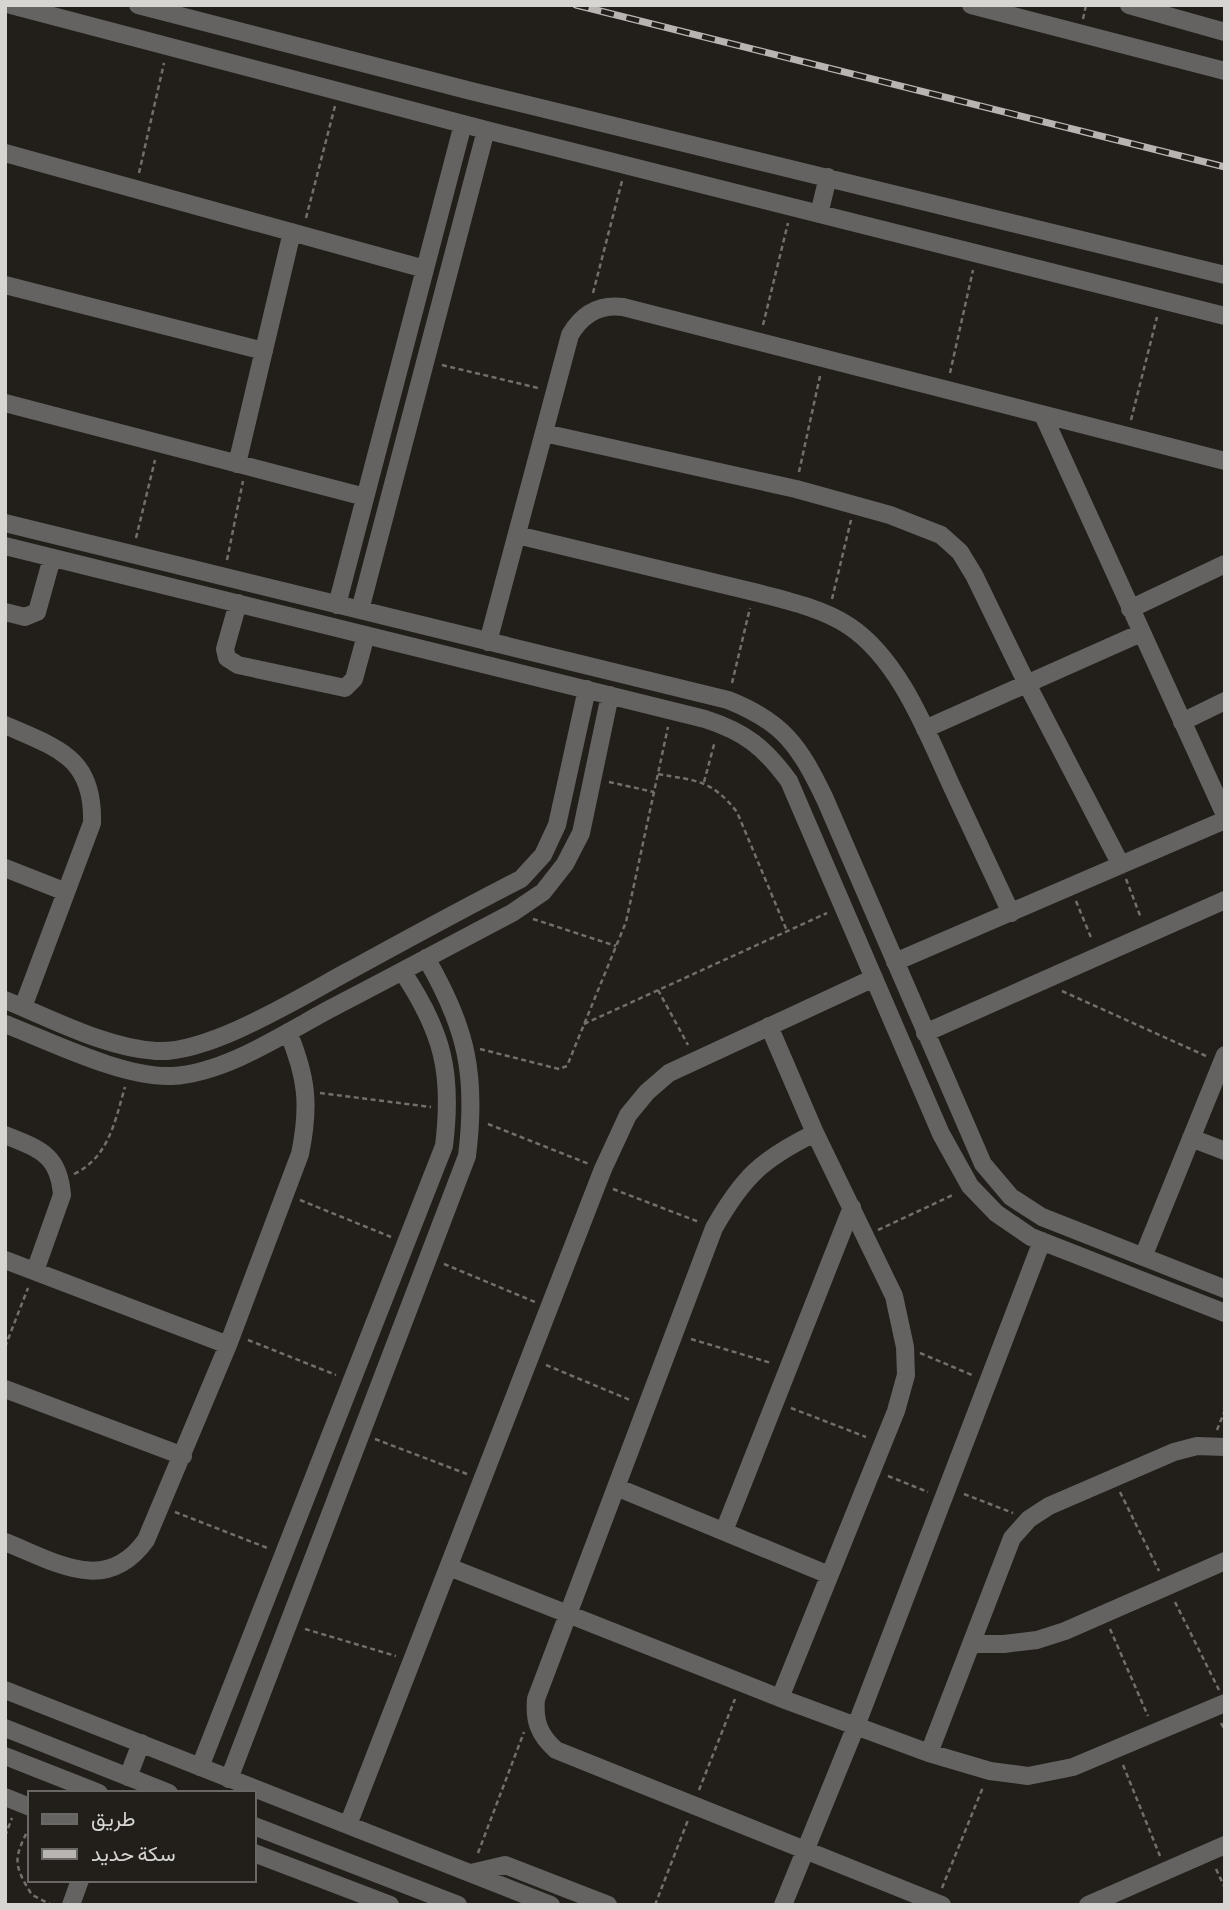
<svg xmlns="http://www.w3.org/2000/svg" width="1230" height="1910" viewBox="0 0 1230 1910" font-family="'Alegreya Sans',Vazirmatn,sans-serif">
  <rect width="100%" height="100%" fill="#221f1a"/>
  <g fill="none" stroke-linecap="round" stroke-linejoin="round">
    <path stroke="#726f6b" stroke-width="2.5" stroke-dasharray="5 3.5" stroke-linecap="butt" d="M1083,19L1086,5
      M139,173L164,63
      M306,218L335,106
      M593,293L622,181
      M763,325L788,223
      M442,365L538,388
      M950,373L973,270
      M1131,420L1157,317
      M799,472L820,376
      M136,538L155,460
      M227,560L243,481
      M832,599L851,520
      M732,683L750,608
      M658,774C696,781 711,779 737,812L787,931
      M609,782L654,792
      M704,782L715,741
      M1126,879L1141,918
      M1076,901L1092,940
      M533,919L616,946
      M658,990L688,1045
      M1062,991L1206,1056
      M584,1024L827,913
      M480,1049L559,1069L567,1066L626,922L668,727
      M320,1093L431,1107
      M488,1124L589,1164
      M74,1174C109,1157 115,1121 125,1087
      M613,1189L699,1222
      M300,1200L391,1237
      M878,1230L955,1194
      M444,1264L535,1302
      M691,1339L771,1363
      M248,1340L336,1375
      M5,1347L28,1288
      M920,1353L972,1375
      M546,1365L630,1400
      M791,1408L866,1437
      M1217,1430L1225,1410
      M375,1439L467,1474
      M888,1476L928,1492
      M1120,1492L1159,1571
      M964,1494L1013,1513
      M175,1512L270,1549
      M1175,1602L1219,1690
      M305,1629L396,1656
      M1110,1629L1148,1716
      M1221,1723L1225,1730
      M1123,1765L1160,1856
      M699,1790L735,1699
      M30,1826C14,1858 12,1863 32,1895L52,1905
      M5,1836L12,1818
      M478,1853L524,1732
      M1216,1869L1225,1888
      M942,1888L983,1787
      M655,1905L688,1820"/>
    <path stroke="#656361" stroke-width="18" d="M11,5L486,130L1225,316
      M138,5L471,91L1225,275
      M971,5L1225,71
      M1129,5L1225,32
      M5,153L425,269
      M819,214L828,177
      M5,285L264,351
      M5,403L365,497
      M1043,415L1225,815
      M544,433L796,489L890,515L941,535L960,552L974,575L1027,684L1121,865
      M237,464L292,232
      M5,523L728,700C784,722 800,747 825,799L983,1164L1011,1197L1042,1217L1225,1289
      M517,535L754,592C785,600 822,608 849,626C900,660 927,733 952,787C972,829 991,871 1011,913
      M5,546L705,719C745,732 764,747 789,781L941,1134L970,1186L996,1213L1031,1237L1225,1313
      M238,603L225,649L227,658L238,665L345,688L354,679L366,635
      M337,605L463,124
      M1130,609L1225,564
      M360,610L486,130
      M5,612L25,617L37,612L52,558
      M488,642L570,335C582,314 599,304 623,307L1225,461
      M1182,722L1225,701
      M5,725C57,748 94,757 92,823L23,1007
      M925,729L1141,633
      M5,868L66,892
      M895,962L1225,820
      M5,1000C52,1019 106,1048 156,1051C209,1054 299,998 347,972C404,941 462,909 521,879L543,855L557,825L587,689
      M5,1024C52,1042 123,1078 172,1076C225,1073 282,1035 328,1010C390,978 451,945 512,913L543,892L565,864L581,833L610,695
      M769,1026L815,1133L894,1296L905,1347L906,1375L896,1411L780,1698
      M925,1033L1225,900
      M815,1133C762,1159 743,1177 714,1228L536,1699C534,1721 539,1735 556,1750L942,1905
      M5,1135C39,1149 59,1154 62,1195L35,1271
      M1191,1138L1225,1151
      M1143,1257L1225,1055
      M5,1260L228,1345
      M5,1389L183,1456
      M616,1487L829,1575
      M724,1531L852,1207
      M5,1542C56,1562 106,1596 146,1540L228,1345L300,1154C310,1106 307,1077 288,1032
      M449,1567L780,1698L929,1753L990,1771L1028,1776L1073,1767L1225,1703
      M971,1644H1004L1037,1640L1065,1631L1225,1561
      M5,1690L551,1905
      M5,1728L169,1793
      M929,1753L1012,1538L1029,1519L1049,1506L1174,1452L1197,1446L1225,1447
      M5,1756L99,1793
      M200,1767L444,1146C453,1073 443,1032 402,971
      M128,1777L141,1743
      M229,1779L467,1156C477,1076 467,1028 426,958
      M5,1797L30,1807
      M348,1825L603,1169L628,1115L647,1092L669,1073L874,978
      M254,1826L458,1905
      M254,1853L390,1905
      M471,1873L505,1865L608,1905
      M71,1905L80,1880
      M783,1905L856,1726L1042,1241
      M1088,1905L1225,1845"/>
    <g stroke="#b7b4b1" stroke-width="7">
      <path id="rail" d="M576,5L1225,167"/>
    </g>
    <use href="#rail" stroke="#221f1a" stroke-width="4.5" stroke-dasharray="13" stroke-linecap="butt"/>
  </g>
  <rect width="1230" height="1910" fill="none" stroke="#d7d5d2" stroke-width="14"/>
  <rect x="28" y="1791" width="228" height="91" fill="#221f1a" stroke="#6a6864" stroke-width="2"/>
  <rect x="42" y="1814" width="35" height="10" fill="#656361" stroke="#6a6864" stroke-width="2"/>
  <text x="91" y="1826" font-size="21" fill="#d7d5d2">طريق</text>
  <rect x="42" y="1849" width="35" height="10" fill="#b7b4b1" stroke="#6a6864" stroke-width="2"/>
  <text x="91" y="1861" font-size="21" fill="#d7d5d2">سكة حديد</text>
</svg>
